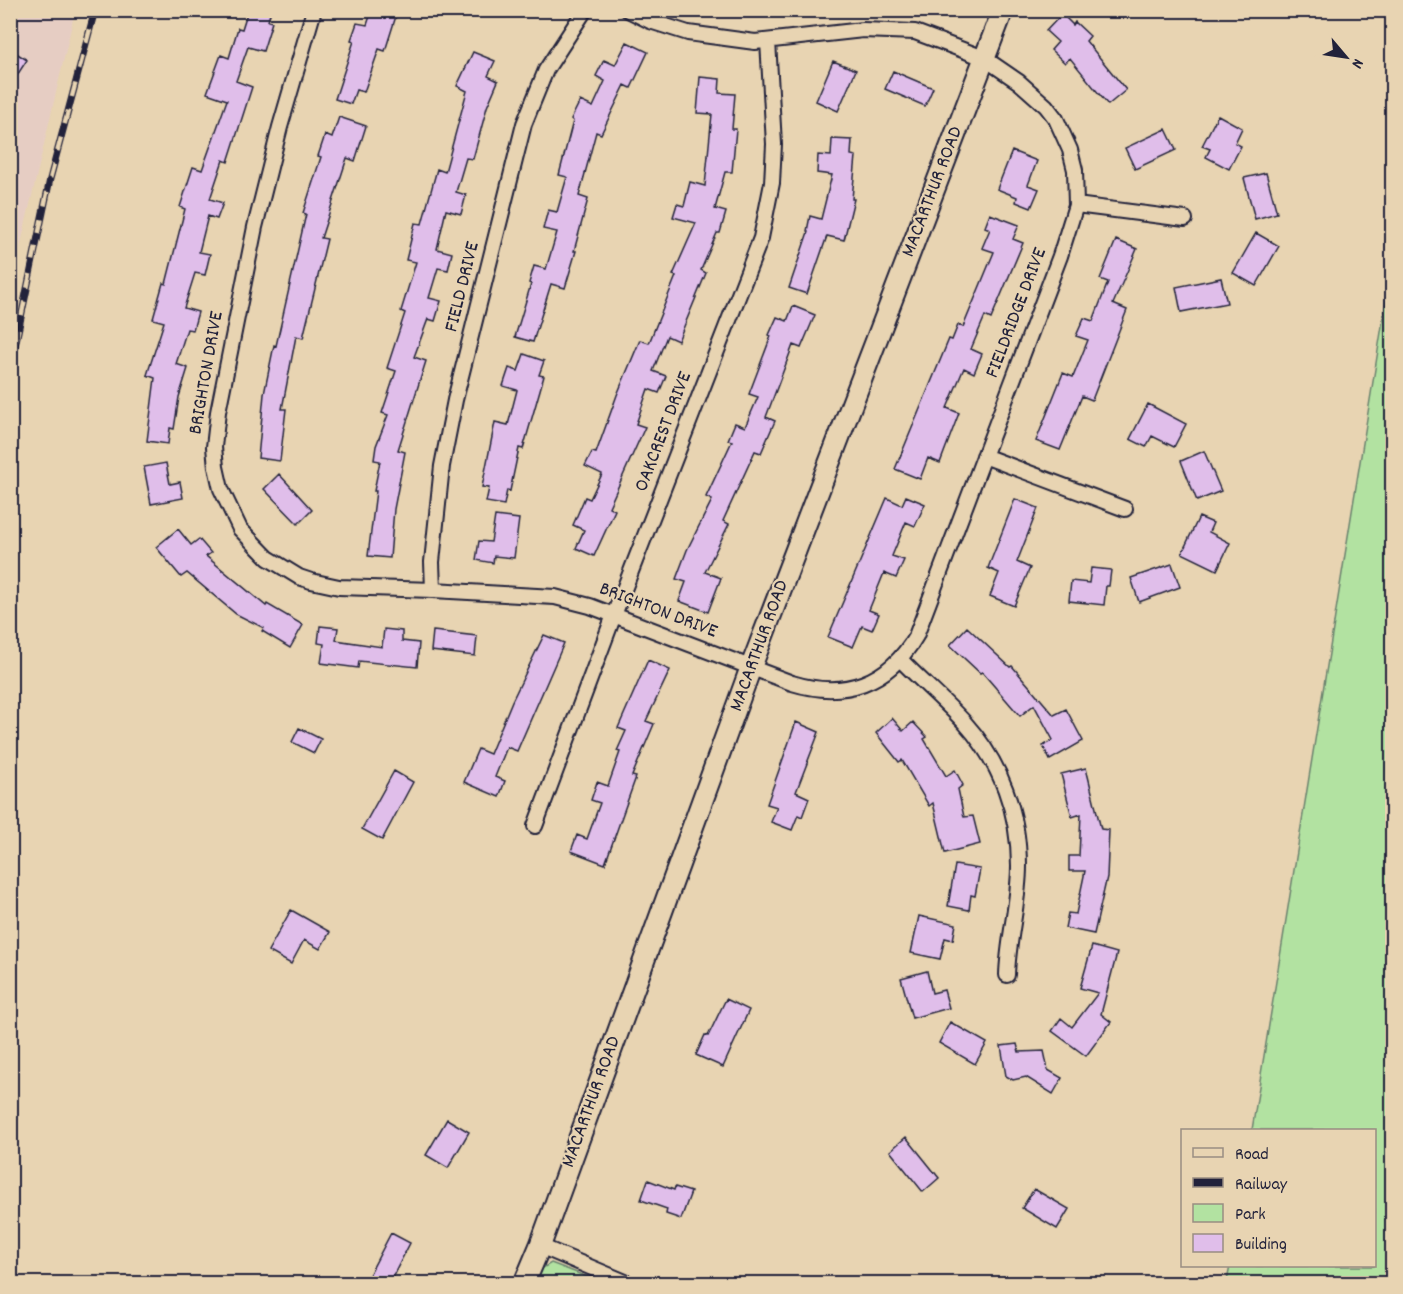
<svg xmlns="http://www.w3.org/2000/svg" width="1403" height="1294" viewBox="0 0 1403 1294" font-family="Dekko,sans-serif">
  <rect width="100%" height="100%" fill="#e8d4b2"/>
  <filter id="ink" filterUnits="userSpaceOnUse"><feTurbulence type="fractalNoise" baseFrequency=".0167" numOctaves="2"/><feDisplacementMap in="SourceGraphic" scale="12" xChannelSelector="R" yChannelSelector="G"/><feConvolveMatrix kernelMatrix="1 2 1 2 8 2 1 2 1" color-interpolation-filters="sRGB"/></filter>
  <g filter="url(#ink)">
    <path fill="#e6cdc3" d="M11,11H75L11,286Z"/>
    <path fill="#b2e2a1" stroke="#6a826e" stroke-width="1.5" d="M1392,264V1283H1232L1227,1281L1230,1266H1374V1130H1252Z
      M551,1263L603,1283L535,1284L541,1269Z"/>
    <path fill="#e0beea" stroke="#22223b" stroke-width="1.5" d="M248,10H271L268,21L272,22L263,51L248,47L236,81L252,87L228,162L223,160L210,199L223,203L217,219L208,216L199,252L210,254L205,275L195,273L184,308L198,312L193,330L187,329L176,364L188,368L179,397L174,429L170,428L168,444L147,441L155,378L147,375L164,322L153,319L163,283L166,284L185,209L180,207L193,167L202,170L227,100L207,93L221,55L229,58L238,28L242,29Z
      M372,10H389L397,13L385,51L379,49L364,92L356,90L351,104L335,99L354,41L351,40L357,23L367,25Z
      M1062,14L1073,25L1075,22L1090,36L1086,41L1126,90L1108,105L1070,58L1065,63L1051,50L1058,42L1046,31Z
      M627,42L648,52L631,88L625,85L601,134L596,132L579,196L588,199L574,251H576L565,288L551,284L533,342L515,337L531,284L529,283L534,266L546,269L557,232L543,229L548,210L557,212L567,177L559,175L573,121L571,119L580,101L593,107L605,81L596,76L604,60L615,65Z
      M10,49L27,60L10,86Z
      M473,52L495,61L488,76L498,81L487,107L473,159L466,158L456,192L466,195L461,214L446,210L437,249L452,253L448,270L438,268L429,298L441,301L435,321L428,319L414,357L426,361L398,450L405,452L394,509L390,558L368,556L376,491H374L380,461L374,460L376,446L388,415L382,413L396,371L387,368L405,313L401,311L416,262L406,260L415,223L422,224L437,169L445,172L467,91L457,86Z
      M833,61L856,70L838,111L816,101Z
      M893,71L933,88L925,106L885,89Z
      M700,77L720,79L719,93L735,94L732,129H736L732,172H725L715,209L726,212L720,233H717L701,270L706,273L678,341L667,336L653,371L666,376L659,393L648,389L636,424L645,427L609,507L615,510L594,556L576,548L584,530L573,525L585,497L590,499L602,474L585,466L592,452L596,453L617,395L640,340L649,343L676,276L673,275L696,223L673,217L677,204L684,206L690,182L705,186L712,114L697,113Z
      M1218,115L1242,128L1235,143L1241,146L1229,169L1206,157L1210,149L1202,146Z
      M339,117L366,126L355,161L347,158L321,238L327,239L303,338L296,336L282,409H286L280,461L258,458L264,394L274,345L276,346L306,214L303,213L321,157L318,156L325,135L332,138Z
      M1166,129L1176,150L1135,169L1125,148Z
      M832,139L852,140L851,155L856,156L852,199H854L844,240L827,236L807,294L789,288L808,232L807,231L810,216L821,219L832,175L817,173L818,155L831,156Z
      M1012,151L1037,161L1028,185L1039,189L1031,208L1016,202L1017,197L997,189Z
      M1266,173L1277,213L1255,219L1244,178Z
      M990,214L1019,225L1013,239L1023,243L991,319L985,316L971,349L982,354L974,373L964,368L947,408L959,413L940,463L928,458L920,479L895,469L949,339L952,340L958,325L963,327L994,252L982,248L990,229L985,227Z
      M1256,233L1279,246L1256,286L1233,273Z
      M1116,240L1137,249L1113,304L1127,310L1092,400L1082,396L1060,450L1036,441L1063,373L1073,377L1088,340L1076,336L1084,318L1093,321L1108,282L1100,279Z
      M1221,278L1227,303L1181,312L1176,287Z
      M793,306L815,315L801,348L793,345L766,417L775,421L761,453L755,451L723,521L729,524L705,572L721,578L708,612L679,601L686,582L676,579L687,550L712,500L706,497L732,441L728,440L735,423L745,427L758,397L749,394L771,336L769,335L777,317L787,321Z
      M524,354L544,361L539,375L544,376L523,449L519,448L510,491L507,490L504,505L486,502L489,488L482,487L495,422L508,425L517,390L503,386L509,368L518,371Z
      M1148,404L1186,424L1174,447L1152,436L1146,447L1130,439Z
      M1204,451L1221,491L1197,501L1181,461Z
      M166,463L170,484L180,482L183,498L151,504L144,467Z
      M279,474L312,510L298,524L264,489Z
      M906,496L925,504L915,526L906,522L892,556L904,560L896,578L884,573L869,610L879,614L872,630L862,626L853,647L828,637L887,498L902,505Z
      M1015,499L1038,508L1017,562L1030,568L1014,606L990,596L999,573L988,568Z
      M495,516L519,519L514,558L494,556L493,563L476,560L479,541L491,542Z
      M1199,517L1213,523L1209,532L1230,543L1217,570L1182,553Z
      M178,529L191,545L199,539L211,553L206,556L266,606L267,604L303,625L290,648L262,631L264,628L236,614L187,573L181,577L156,547Z
      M1172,564L1180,587L1139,602L1131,578Z
      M1091,568L1111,570L1109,586H1106L1104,605L1069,601L1071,581L1089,583Z
      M320,626L338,628L336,640L382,647L384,629L402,631V641L419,643L417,667L359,661L358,668L321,663L324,644L318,643Z
      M967,627L1010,667L1012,666L1054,715L1066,709L1083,741L1050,760L1043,746L1053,740L1034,705L1020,716L982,672L980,673L950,645Z
      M433,631L477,636L475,656L431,651Z
      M544,635L564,643L517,751L507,747L495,777L505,781L499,797L464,782L478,749L490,754L512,701Z
      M648,660L670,670L646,721L654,724L632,776L636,777L605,864L571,851L577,835L587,839L600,803L591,800L597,782L608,786L620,752L617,751L626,731L618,728Z
      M892,718L903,731L913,722L927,737L924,739L946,776L955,770L963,785L958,789L964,817L973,816L980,844L945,853L933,803L929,806L902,760L899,762L876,733Z
      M796,722L819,732L796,792L809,798L802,817L798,815L792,830L771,822L777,807L767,804Z
      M299,728L321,739L314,753L292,742Z
      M1086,768L1101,829L1109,830L1107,877L1094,934L1065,928L1068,913L1076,914L1085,871H1069V856H1079L1081,814L1072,817L1061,774Z
      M394,771L413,782L382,840L362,829Z
      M955,865L980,869L975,896L971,895L969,910L948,906Z
      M291,910L330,932L320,949L304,940L291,964L268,951Z
      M919,916L956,924L953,940L945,938L940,959L911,953Z
      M1092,946L1117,953L1101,1014L1111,1022L1086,1056L1052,1031L1061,1018L1072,1027L1098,993L1080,988Z
      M927,971L932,993L944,990L949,1008L912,1018L901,978Z
      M726,999L749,1010L723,1067L696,1055L705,1035L708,1036Z
      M950,1022L987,1043L975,1064L939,1043Z
      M1017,1044L1019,1052L1044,1051L1048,1070L1062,1078L1053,1094L1026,1077L1013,1080L1006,1076L1001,1046Z
      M447,1119L469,1132L448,1168L426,1155Z
      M906,1137L939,1178L923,1192L890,1151Z
      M648,1180L674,1190L675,1187L691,1192L681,1219L666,1214L667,1209L641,1200Z
      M1034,1189L1069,1209L1057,1229L1022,1208Z
      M391,1233L410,1243L389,1284H379L368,1277Z"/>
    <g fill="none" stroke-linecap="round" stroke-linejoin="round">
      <g stroke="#22223b" stroke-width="18">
        <path id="street" d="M314,10L280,127L255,227L218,412L214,447L216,467L221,489L240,529L268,558L299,577L311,581L339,587L433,590L555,597L590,606L792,683C844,699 888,684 916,636L1060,256L1076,205L1075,170L1070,150L1056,119L1046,106L1019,82L984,58L915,32L863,30L755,42L688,33L650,21L628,10
          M1076,205L1185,219
          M984,456L1125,509
          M433,590L432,562L442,466L455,400L524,124L546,70L585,10
          M900,659C921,681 945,701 965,723C1001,763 1019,813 1019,866C1019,902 1008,939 1007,975
          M535,826L614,615L761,238L772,183L774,144L768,41
          M540,1246L630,1284"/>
      </g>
      <g stroke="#22223b" stroke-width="24">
        <path id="secondary" d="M524,1284L540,1246L751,667L1003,10"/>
      </g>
      <use href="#street" stroke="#e8d4b2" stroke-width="14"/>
      <use href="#secondary" stroke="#e8d4b2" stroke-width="20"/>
      <g stroke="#22223b" stroke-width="7">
        <path id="rail" d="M10,370L50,179L95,10"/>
      </g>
      <use href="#rail" stroke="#e8d4b2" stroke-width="4.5" stroke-dasharray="14" stroke-linecap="butt"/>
    </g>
  </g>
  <g text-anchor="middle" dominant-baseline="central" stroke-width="4.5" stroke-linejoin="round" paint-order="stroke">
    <g font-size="20" fill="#22223b" stroke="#e8d4b2">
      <text transform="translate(933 192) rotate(-69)">MACARTHUR ROAD</text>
      <text transform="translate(463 287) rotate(-76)">FIELD DRIVE</text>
      <text transform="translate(1017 313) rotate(-69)">FIELDRIDGE DRIVE</text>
      <text transform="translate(207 373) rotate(-80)">BRIGHTON DRIVE</text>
      <text transform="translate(664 432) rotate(-69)">OAKCREST DRIVE</text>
      <text transform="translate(658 611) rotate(21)">BRIGHTON DRIVE</text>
      <text transform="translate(760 646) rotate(-70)">MACARTHUR ROAD</text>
      <text transform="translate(592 1102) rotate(-70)">MACARTHUR ROAD</text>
    </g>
  </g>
  <rect width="1403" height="1294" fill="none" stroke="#e8d4b2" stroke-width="36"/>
  <rect x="18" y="18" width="1367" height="1258" fill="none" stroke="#22223b" stroke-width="2" filter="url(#ink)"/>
  <rect x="1181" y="1129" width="195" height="138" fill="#e8d4b2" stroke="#998d82" stroke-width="1.5"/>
  <rect x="1193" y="1148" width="30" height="9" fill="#e8d4b2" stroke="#998d82" stroke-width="1.5"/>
  <text x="1235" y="1159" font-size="18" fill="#22223b">Road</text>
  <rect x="1193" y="1178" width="30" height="9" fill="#22223b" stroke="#998d82" stroke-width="1.5"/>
  <text x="1235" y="1189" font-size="18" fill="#22223b">Railway</text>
  <rect x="1193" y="1204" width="30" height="18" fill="#b2e2a1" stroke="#998d82" stroke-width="1.5"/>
  <text x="1235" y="1219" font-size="18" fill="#22223b">Park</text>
  <rect x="1193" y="1234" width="30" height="18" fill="#e0beea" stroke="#998d82" stroke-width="1.5"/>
  <text x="1235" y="1249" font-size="18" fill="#22223b">Building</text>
  <g transform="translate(1346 57) rotate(119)" stroke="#e8d4b2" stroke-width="4.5" paint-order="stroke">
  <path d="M0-4.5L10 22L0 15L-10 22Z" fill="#22223b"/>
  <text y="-9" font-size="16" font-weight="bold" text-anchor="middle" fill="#22223b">N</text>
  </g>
</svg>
